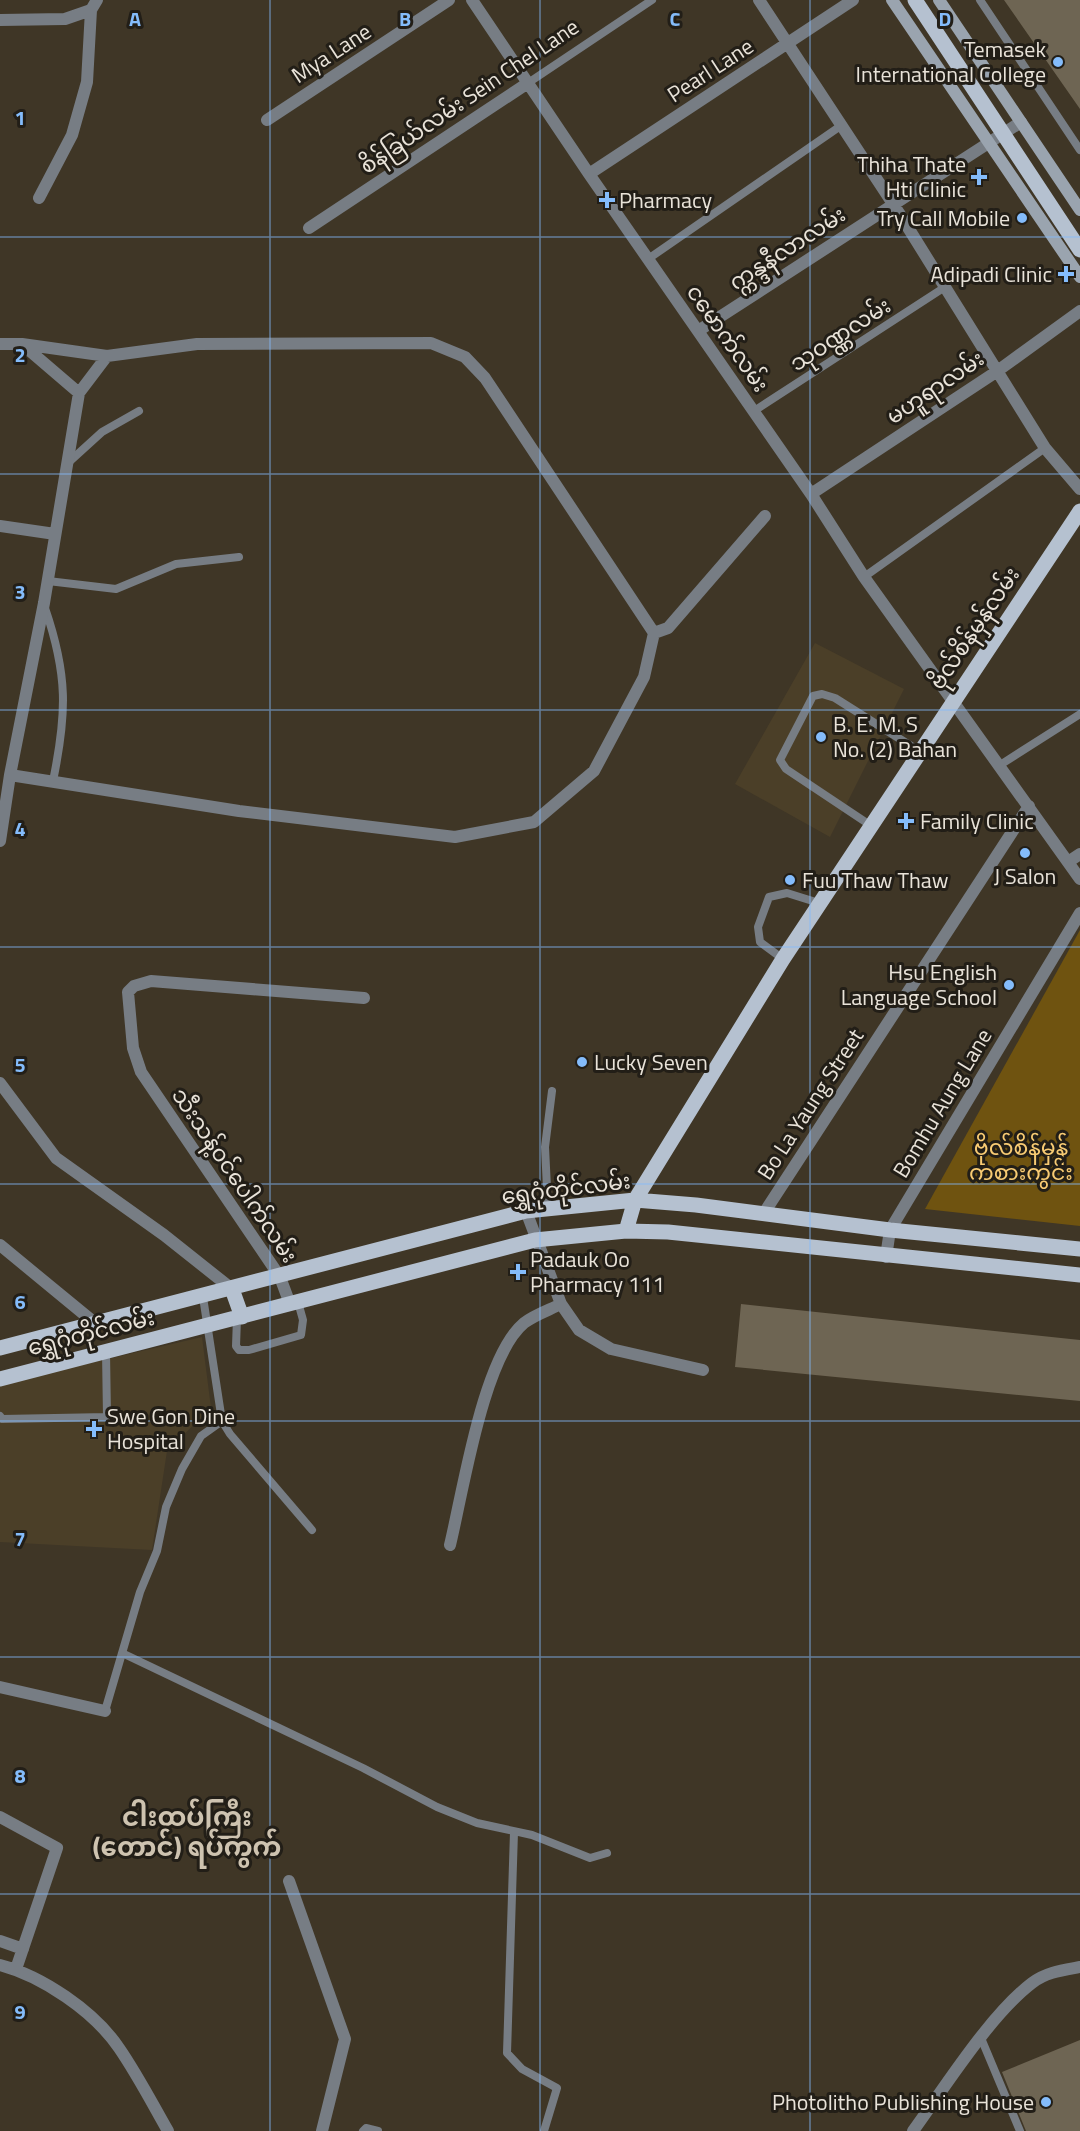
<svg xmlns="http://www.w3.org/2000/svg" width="1080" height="2131" viewBox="0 0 1080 2131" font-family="'Titillium Web','Noto Sans Myanmar',sans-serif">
  <rect width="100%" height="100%" fill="#3f3626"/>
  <path fill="#4b3f28" d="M815,643L904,689L830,837L735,784Z
    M202,1337L211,1408L167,1451L152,1550L0,1542V1384Z"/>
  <path fill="#6f5310" d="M1080,930V1226L925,1209Z"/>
  <path fill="#6e6553" d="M1004,0H1080V109Z
    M741,1304L1080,1340V1401L735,1367Z
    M1080,2040V2131H1026L1002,2072Z"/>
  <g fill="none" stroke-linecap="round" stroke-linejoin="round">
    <path stroke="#777d84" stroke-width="8" d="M980,0L1080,150
      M528,83L652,0
      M648,259L842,125
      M754,411L945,287
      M69,462L102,432L139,411
      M864,577L1045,448
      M48,581L116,589L176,564L239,557
      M45,608C68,675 67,713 53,781
      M1000,765L1080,714
      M870,825L786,769L780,760L813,696L822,694L835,698L919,751
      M783,959L760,942L758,927L769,897L787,893L819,903
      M548,1209L545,1147L552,1091
      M203,1297L222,1421L230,1434L312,1530
      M237,1318L236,1346L239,1350H249L301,1335L303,1320L298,1302
      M0,1416L2,1419L107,1417L106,1352
      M122,1653L363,1768L437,1807L477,1823L532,1835L590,1858L607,1853
      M105,1711L140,1592L157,1551L166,1507L182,1469L201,1436L222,1421
      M514,1832L507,2053L522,2069L557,2088L544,2131
      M981,2038L1020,2131
      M363,2131L366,2128L378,2131"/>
    <path stroke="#777d84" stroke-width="12" d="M472,0L589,174L811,494L864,577L1080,879
      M759,0L899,213L1045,448L1080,489
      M0,20L65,19L91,10L97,0
      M267,120L449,0
      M589,174L853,0
      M39,198L72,135L87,82L91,10
      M309,228L528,83
      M698,331L1021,122
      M0,344H22L107,356L197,344L431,343L465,357L485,378L654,633
      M23,345L79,393
      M811,494L996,372L1080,311
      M0,526L55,534
      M10,775L239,811L455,837L534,822L594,771L644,677L654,633L668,628L765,516
      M0,841L10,775L44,603L79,393L107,356
      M1068,862L1080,854
      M0,1083L56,1158L164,1235L232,1289
      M526,1211L561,1304L579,1330L611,1349L703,1370
      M764,1213L1029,806
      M0,1245L96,1324
      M886,1257L890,1230L1080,913
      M290,1304L280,1277L141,1072L133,1048L128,992L134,986L151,981L364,998
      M450,1545C463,1492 483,1357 524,1323C534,1315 549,1310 561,1304
      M0,1687L105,1711
      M0,1817L57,1848L16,1969
      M289,1881L345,2039L322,2131
      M0,1941L23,1949
      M0,1965C42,1976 94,2011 119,2048C137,2074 152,2103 168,2131
      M913,2131C945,2087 990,2015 1032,1983C1046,1972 1064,1970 1080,1967"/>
    <path stroke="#9aa4af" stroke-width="12" d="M892,0L1080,277
      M939,0L1080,210"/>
    <path stroke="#b5c1d0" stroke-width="15" d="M626,1231L635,1200L783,959L1080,511
      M232,1289L242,1317
      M0,1348L526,1211L635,1200L696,1205L890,1230L1080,1249
      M0,1379L535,1240L626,1231L668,1232L1080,1275"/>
    <path stroke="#b5c1d0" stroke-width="15" d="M915,0L1080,250"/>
  </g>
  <path fill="none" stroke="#84bcfb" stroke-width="1.5" stroke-opacity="0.55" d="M270,0V2131M540,0V2131M810,0V2131M0,237H1080M0,474H1080M0,710H1080M0,947H1080M0,1184H1080M0,1421H1080M0,1657H1080M0,1894H1080"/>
  <g fill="#84bcfb" stroke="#221e17" stroke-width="2">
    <circle cx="1058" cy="62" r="6"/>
    <path d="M976 168h6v6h6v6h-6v6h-6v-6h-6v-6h6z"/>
    <path d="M604 191h6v6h6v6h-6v6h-6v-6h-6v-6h6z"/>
    <circle cx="1022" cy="218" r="6"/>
    <path d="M1063 265h6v6h6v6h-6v6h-6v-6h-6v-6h6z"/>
    <circle cx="821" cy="737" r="6"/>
    <path d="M903 812h6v6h6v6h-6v6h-6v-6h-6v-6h6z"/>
    <circle cx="1025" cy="853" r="6"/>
    <circle cx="790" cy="880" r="6"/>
    <circle cx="1009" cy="985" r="6"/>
    <circle cx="582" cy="1062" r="6"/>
    <path d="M515 1263h6v6h6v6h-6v6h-6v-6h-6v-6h6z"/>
    <path d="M91 1420h6v6h6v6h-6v6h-6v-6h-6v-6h6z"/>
    <circle cx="1046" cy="2102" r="6"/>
  </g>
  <g text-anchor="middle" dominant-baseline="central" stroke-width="6" stroke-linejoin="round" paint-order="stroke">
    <g font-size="22" fill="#e9e3d9" stroke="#221e17" text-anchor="start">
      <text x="1046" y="49" text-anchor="end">Temasek<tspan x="1046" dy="25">International College</tspan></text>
      <text x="966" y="164" text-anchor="end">Thiha Thate<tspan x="966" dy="25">Hti Clinic</tspan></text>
      <text x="619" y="200">Pharmacy</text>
      <text x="1010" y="218" text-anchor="end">Try Call Mobile</text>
      <text x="1052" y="274" text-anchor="end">Adipadi Clinic</text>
      <text x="833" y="724">B. E. M. S<tspan x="833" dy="25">No. (2) Bahan</tspan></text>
      <text x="920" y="821">Family Clinic</text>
      <text x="1025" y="876" text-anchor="middle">J Salon</text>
      <text x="802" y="880">Fuu Thaw Thaw</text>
      <text x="997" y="972" text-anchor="end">Hsu English<tspan x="997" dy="25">Language School</tspan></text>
      <text x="594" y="1062">Lucky Seven</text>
      <text x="530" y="1259">Padauk Oo<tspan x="530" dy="25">Pharmacy 111</tspan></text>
      <text x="107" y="1416">Swe Gon Dine<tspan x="107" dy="25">Hospital</tspan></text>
      <text x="1034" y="2102" text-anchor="end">Photolitho Publishing House</text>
    </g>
    <g font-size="22" fill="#e9e3d9" stroke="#221e17">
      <text transform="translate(331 53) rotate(-33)">Mya Lane</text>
      <text transform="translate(710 70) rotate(-33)">Pearl Lane</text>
      <text transform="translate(469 96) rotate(-34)">စိန်ခြယ်လမ်း Sein Chel Lane</text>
      <text transform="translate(787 248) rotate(-33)">က္ကန္ဒနီလာလမ်း</text>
      <text transform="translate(840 334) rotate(-33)">သုဝဏ္ဏလမ်း</text>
      <text transform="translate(728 338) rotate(55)">ငမောက်လမ်း</text>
      <text transform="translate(935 387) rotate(-34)">မဟူရာလမ်း</text>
      <text transform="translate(974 628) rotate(-56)">ဗိုလ်စိန်မှန်လမ်း</text>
      <text transform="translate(942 1103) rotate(-59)">Bomhu Aung Lane</text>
      <text transform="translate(810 1104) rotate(-57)">Bo La Yaung Street</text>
      <text transform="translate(235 1175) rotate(56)">သီးသန့်ဝင်ပေါက်လမ်း</text>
      <text transform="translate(566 1188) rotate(-7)">ရွှေဂုံတိုင်လမ်း</text>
      <text transform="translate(91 1332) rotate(-14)">ရွှေဂုံတိုင်လမ်း</text>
    </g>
    <g font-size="22" fill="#f8cb73" stroke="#221e17">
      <text x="1021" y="1147">ဗိုလ်စိန်မှန်<tspan x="1021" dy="25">ကစားကွင်း</tspan></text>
    </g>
    <g font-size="26" font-weight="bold" fill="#cec3b0" stroke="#221e17">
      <text x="187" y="1816">ငါးထပ်ကြီး<tspan x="187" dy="30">(တောင်) ရပ်ကွက်</tspan></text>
    </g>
  </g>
  <g font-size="20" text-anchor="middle" font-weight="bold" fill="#84bcfb" stroke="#221e17" stroke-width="6" stroke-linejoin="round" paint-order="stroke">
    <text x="135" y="26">A</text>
    <text x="405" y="26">B</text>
    <text x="675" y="26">C</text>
    <text x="945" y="26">D</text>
    <text x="20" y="125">1</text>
    <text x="20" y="362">2</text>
    <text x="20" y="599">3</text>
    <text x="20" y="836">4</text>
    <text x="20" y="1072">5</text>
    <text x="20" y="1309">6</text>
    <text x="20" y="1546">7</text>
    <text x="20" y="1783">8</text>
    <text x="20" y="2019">9</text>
  </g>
</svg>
